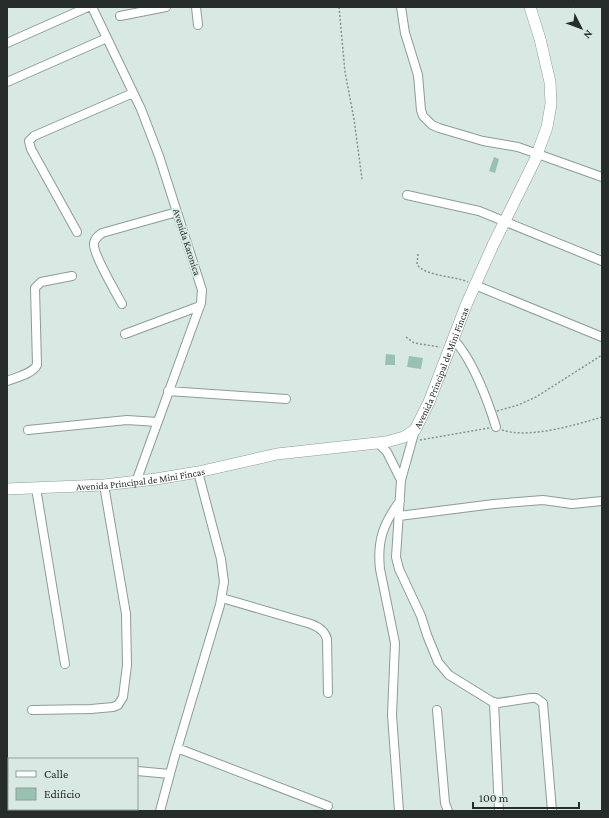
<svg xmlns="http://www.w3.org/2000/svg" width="609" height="818" viewBox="0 0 609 818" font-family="'Crimson Pro',serif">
  <rect width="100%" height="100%" fill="#d8e8e2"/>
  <path fill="#99c1b1" d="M494,157L499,159L495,173L489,171Z
    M386,354L395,355V365H385Z
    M409,356L423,358L421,369L407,367Z"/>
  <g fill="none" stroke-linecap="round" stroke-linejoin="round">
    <g stroke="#8d9c96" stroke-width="10">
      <path id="street" d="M92,7L141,109L159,156L202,290L201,303L198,311L136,482
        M196,7L198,25
        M401,7L405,33L418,75L421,110L423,116L432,125L439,128L483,141L518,147L602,177
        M120,16L166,7
        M7,43L88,7
        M7,82L107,38
        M407,195L479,211L602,261
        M77,232L31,149L29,141L34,136L133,93
        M475,285L602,337
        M122,304C116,293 92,252 94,243C95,238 98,236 102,233L177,212
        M125,334L200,306
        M453,339C472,358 488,401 496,427
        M7,381C17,377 32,374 37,365L35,288L41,282L72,276
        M168,391L286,399
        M28,430L127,420L157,422
        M415,430L401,480L396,557L399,569L421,616L427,635L438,662L449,675L491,701L498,703L531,698H536L543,703L552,811
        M378,443L387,452L401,480
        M36,488L65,664
        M399,516L494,504L543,500L572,504L602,501
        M222,598L311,624C319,627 325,631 327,639L328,693
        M494,702L499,811
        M32,710L91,709L113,707L118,705L123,697L127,665L126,614L104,485
        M437,710L445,803L448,811
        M177,748L328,806
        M137,771L170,774
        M160,811L174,759L220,605L224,582L221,559L198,472
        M399,811L392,715L395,643L380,569C377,541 383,524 400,501"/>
    </g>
    <g stroke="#8d9c96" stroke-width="12">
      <g id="secondary">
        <path id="s1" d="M7,489L104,485L156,479L198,472L277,454L386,442L404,437L415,430L429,402L467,303L493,245L535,160L547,127L551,104L550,82L540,39L530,7"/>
      </g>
    </g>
    <path stroke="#85918c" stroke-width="1.5" stroke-dasharray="2 2" stroke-linecap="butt" d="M339,7L345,72L354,119L362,179
      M418,254L417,264C423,276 455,276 468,282
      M406,337L414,343L440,347
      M497,411L518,405L536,397L602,355
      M502,430C529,439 575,425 602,417
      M420,440L489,428"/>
    <use href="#street" stroke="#fff" stroke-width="8"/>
    <use href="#secondary" stroke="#fff" stroke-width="11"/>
  </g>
  <g text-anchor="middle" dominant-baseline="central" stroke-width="4" stroke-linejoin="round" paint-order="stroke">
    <g font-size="10" fill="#262c29" stroke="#d8e8e2">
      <text transform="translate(187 242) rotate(72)">Avenida Karonica</text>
      <text stroke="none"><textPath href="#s1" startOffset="482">Avenida Principal de Mini Fincas</textPath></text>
      <text stroke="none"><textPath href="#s1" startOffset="134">Avenida Principal de Mini Fincas</textPath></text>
    </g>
  </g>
  <rect width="609" height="818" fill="none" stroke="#262c29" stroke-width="16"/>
  <rect x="8" y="758" width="130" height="52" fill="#d8e8e2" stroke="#919d98"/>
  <rect x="16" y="771" width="20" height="6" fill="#ffffff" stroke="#919d98"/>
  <text x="44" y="778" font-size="12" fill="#262c29">Calle</text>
  <rect x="16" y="788" width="20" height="12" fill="#99c1b1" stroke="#919d98"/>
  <text x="44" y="798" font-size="12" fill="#262c29">Edificio</text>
  <g transform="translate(581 28) rotate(132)" stroke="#d8e8e2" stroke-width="3" paint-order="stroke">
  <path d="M0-3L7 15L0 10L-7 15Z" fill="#262c29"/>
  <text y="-6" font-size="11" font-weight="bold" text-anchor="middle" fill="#262c29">N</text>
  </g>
  <path d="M473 802v6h106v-6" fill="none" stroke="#262c29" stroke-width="2"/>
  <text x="479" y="802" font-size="12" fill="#262c29" stroke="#d8e8e2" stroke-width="3" paint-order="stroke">100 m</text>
</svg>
